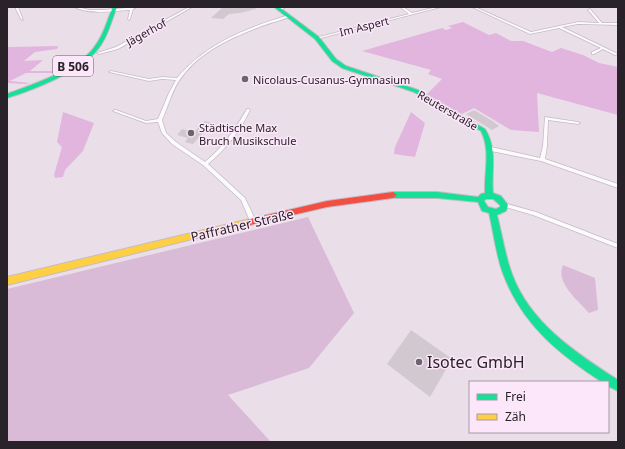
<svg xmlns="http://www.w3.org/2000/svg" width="625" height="449" viewBox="0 0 625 449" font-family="'Noto Sans',sans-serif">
  <rect width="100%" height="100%" fill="#eadfe9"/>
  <path fill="#dabbd7" d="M308,217L354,313L309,368L228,395L271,442H7V289Z
    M563,265L595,278L598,310L589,313C578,300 555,283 563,265Z"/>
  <path fill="#e1b5de" d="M463,22L489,35L496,33L511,41H523L552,52L561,48L583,55L599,63L618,67V115L537,93L539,132L511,130L474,108L462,114L427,94L442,79L428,74L431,70L362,51L442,28L446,30L452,28L448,26Z
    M58,46L57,49L35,52L24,61L43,60L30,71H56L52,73H26L10,81L30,83L26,84L7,83V47Z
    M63,112L94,123L83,151L65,170L63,177L55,178L54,175L62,147L57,142Z
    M411,112L425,123L415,157L394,154L395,147Z"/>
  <path fill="#d1c8d0" d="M223,7H255L256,9L240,13L229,14L223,19L211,18Z
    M474,110L494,122L499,126L492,130L466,114Z
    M205,121L212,123L193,144L185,142L188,138L177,135L182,129L194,132Z
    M411,330L452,359L430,397L387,364Z"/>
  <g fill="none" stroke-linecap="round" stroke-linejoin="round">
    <g stroke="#c4bcc4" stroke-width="1.5">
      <path id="street" d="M16,7H18L23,20L21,19L16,9Z
        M74,7H78L89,10H103L137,7L133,9L130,19L129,20L128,19L130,10C112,11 91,15 74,7Z
        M189,7H192L118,49L99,54L97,53L116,47Z
        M282,7H286L281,10L279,9Z
        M400,7H403L412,13L437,7H441L317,39L315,38L409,14Z
        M472,7H475L531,32L578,22L599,23L588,10L590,9L602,23H618V25L578,24L562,27L618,54L615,55L603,49L594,54H592V52L601,48L559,28L530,34Z
        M289,15L291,16C281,21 268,23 257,28C228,39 196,54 179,81C171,93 168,107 162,120L166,133L176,142L205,162C224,146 234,131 247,109H249L250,110C240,131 226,149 208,164L245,198L256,221L255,223H251L250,221L241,200L203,165L172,144L162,133L158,122L146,123L113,111L114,110H116L146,121L158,119L169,93L176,80L162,79L149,81L109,72L111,71L149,79L162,77L177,78C207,43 246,28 289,15Z
        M545,117L578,122L580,123L578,124L548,120L547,146L545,159L618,184V188L541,161L491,151L489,149L491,147L540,158L543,146Z
        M504,203L536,212L618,244V248L533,215L502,206L501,205Z"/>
    </g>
    <g stroke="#c4bcc4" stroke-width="2">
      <path id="fast" d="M113,7H117C111,21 108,37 98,49C82,71 33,90 7,98V94C33,84 79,70 95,46C104,35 107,20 113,7Z
        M274,7H279L319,37L336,59L346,66L418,90L485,129C498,150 491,170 493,193L501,196L508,205L506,211L497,215C502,234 505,255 512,274C530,323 576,353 618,380V391L608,386V382H602C559,354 523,325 504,276C496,256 494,234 489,213L482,211L478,202L437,198H393L389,195L393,192H437L478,197L481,194L485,193C484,172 491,151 481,131L414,92L342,68L332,61L315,39ZM486,199H493L500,205V207L496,209L488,207L484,201Z"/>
    </g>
    <g stroke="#c4bcc4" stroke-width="2">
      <path id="slow" d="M250,219L253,220L254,222L253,224L7,285V277Z"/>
    </g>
    <g stroke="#c4bcc4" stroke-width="2">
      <path id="jam" d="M393,192L397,195L393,198L327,207L250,225L247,224L246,222L247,220L250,219L327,201Z"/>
    </g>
    <use href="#street" fill="#fcfafc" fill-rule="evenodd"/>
    <use href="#fast" fill="#16e098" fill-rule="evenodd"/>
    <use href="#slow" fill="#ffcf43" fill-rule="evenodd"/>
    <use href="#jam" fill="#f24e42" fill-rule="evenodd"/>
  </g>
  <g fill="#6d646c" stroke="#fce7fa" stroke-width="1.5">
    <circle cx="245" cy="79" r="4"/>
    <circle cx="191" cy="133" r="4"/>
    <circle cx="419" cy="362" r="4"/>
  </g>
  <g text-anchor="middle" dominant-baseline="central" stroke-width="3" stroke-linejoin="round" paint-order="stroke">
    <g font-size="11" fill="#2a2229" stroke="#fce7fa">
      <text transform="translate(364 26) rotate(-14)">Im Aspert</text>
      <text transform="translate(146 32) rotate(-29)">Jägerhof</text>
      <text transform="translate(448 110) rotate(30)">Reuterstraße</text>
    </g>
    <g font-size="11" fill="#2a2229" stroke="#fce7fa" text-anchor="start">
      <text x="253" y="79">Nicolaus-Cusanus-Gymnasium</text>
      <text x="199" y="127">Städtische Max<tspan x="199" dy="13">Bruch Musikschule</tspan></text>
    </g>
    <rect fill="#fce7fa" stroke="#695d68" stroke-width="1" x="53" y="56" width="40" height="20" rx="3"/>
    <g font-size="12" font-weight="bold" fill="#2a2229">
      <text x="73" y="66">B 506</text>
    </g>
    <g font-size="13" fill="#2a2229" stroke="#fce7fa">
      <text transform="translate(242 225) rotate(-13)">Paffrather Straße</text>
    </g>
    <g font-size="16" fill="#2a2229" stroke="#fce7fa" text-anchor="start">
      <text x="427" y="362">Isotec GmbH</text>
    </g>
  </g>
  <rect width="625" height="449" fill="none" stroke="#2a2229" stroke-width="16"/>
  <rect x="469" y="381" width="140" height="52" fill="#fce7fa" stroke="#a898a6"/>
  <rect x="477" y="394" width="20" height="6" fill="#16e098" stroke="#a898a6"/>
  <text x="505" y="401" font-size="12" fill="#2a2229">Frei</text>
  <rect x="477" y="414" width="20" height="6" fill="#ffcf43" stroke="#a898a6"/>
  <text x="505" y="421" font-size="12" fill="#2a2229">Zäh</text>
</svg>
